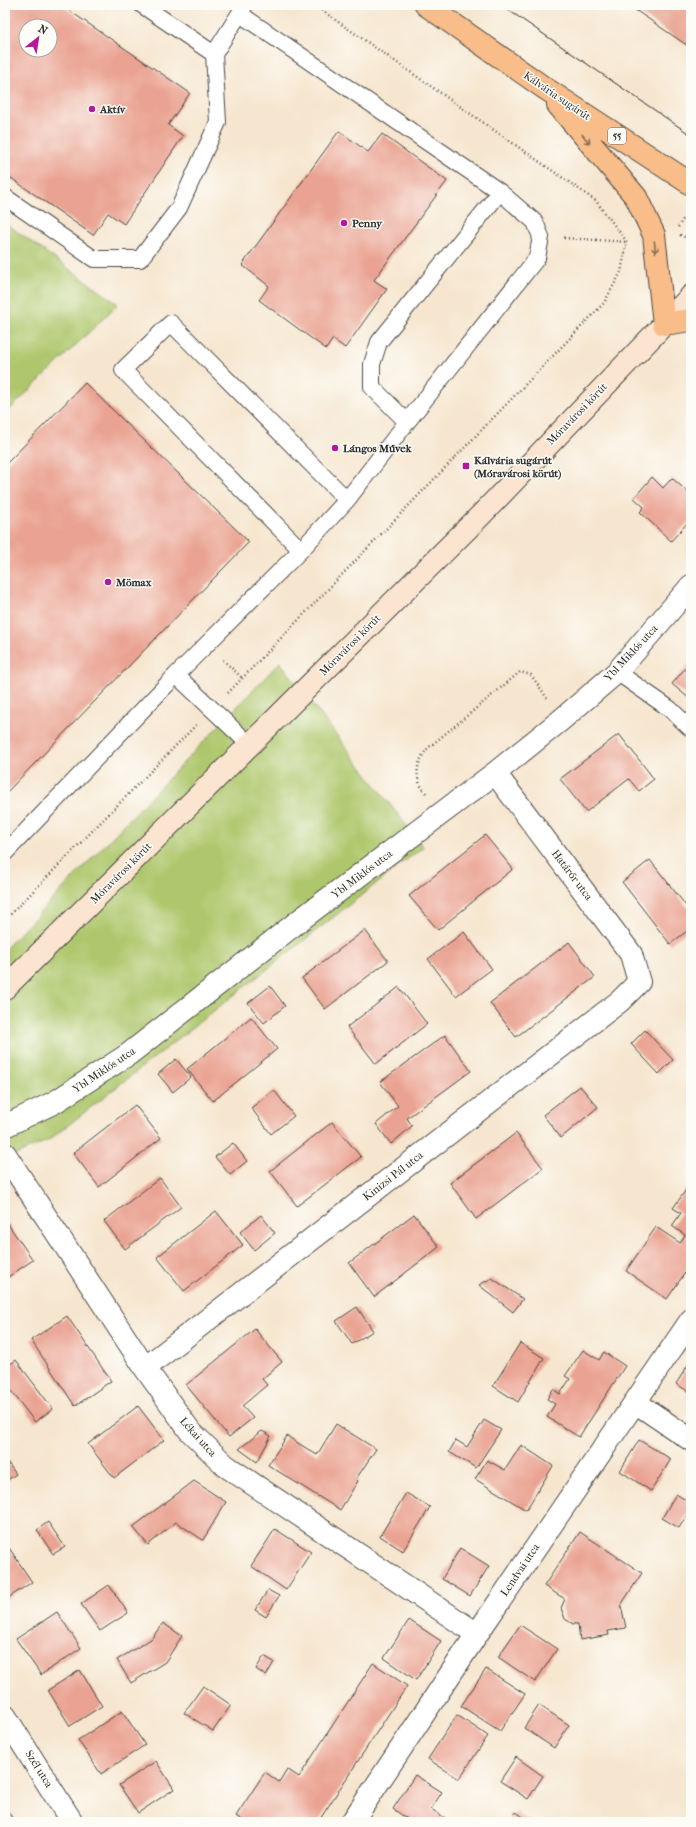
<svg xmlns="http://www.w3.org/2000/svg" width="696" height="1827" viewBox="0 0 696 1827" font-family="'IM FELL French Canon',serif">
  <rect width="100%" height="100%" fill="#fdfcf7"/>
  <filter id="ink" filterUnits="userSpaceOnUse"><feTurbulence type="fractalNoise" baseFrequency=".025" numOctaves="2"/><feDisplacementMap in="SourceGraphic" scale="8" xChannelSelector="R" yChannelSelector="G"/><feConvolveMatrix kernelMatrix="1 2 1 2 8 2 1 2 1" color-interpolation-filters="sRGB"/></filter>
  <filter id="wash" filterUnits="userSpaceOnUse"><feTurbulence type="fractalNoise" baseFrequency=".012" numOctaves="4" result="noise"/><feDisplacementMap in="SourceGraphic" scale="16" xChannelSelector="R" yChannelSelector="G"/><feGaussianBlur stdDeviation="0.9" result="paint"/><feColorMatrix in="noise" values="0 0 0 0 0 0 0 0 0 0 0 0 0 0 0 0 0 1.4 0 .05"/><feComposite in="paint" operator="in"/></filter>
  <g filter="url(#wash)">
    <rect width="100%" height="100%" fill="#f6e6cf"/>
    <path fill="#aec76c" stroke="#6c794c" d="M5,223L118,304L5,414Z
      M280,662L423,847L49,1140L5,1160V949Z"/>
    <g id="blocks">
      <path fill="#eaa392" fill-rule="evenodd" d="M5,5H61L190,93L168,125L183,136L124,224L108,213L93,235L5,174ZM26,26H50V50H26Z
        M628,5H691V48Z
        M339,131L368,152L382,134L447,181L374,280L387,289L345,348L333,339L326,349L259,300L269,286L242,265Z
        M85,383L249,542L5,794V465Z
        M652,477L663,488L672,478L691,495V519L671,541L640,512L644,507L634,498Z
        M691,661V700L672,684Z
        M619,734L654,779L639,791L629,779L586,812L560,779Z
        M485,835L513,869L438,930L409,896Z
        M650,860L691,912V928L670,944L622,882Z
        M365,930L388,961L325,1009L302,978Z
        M464,932L492,969L456,996L428,959Z
        M569,942L595,977L516,1037L490,1003Z
        M270,986L285,1006L264,1023L248,1003Z
        M399,987L427,1024L376,1064L347,1027Z
        M251,1017L277,1049L213,1101L187,1069Z
        M645,1030L673,1060L659,1074L631,1044Z
        M445,1035L471,1071L407,1118L412,1126L391,1144L376,1124L398,1106L380,1082Z
        M176,1059L191,1077L173,1092L158,1074Z
        M580,1086L598,1107L561,1138L543,1115Z
        M274,1090L294,1116L271,1134L251,1108Z
        M135,1105L161,1138L99,1187L73,1153Z
        M332,1122L361,1157L297,1206L270,1171Z
        M516,1133L543,1168L476,1219L450,1183Z
        M233,1143L247,1161L230,1175L215,1157Z
        M160,1178L181,1207L125,1249L104,1221Z
        M688,1187L691,1189V1264L667,1299L626,1271L656,1227L680,1243L685,1235L672,1226L681,1213L673,1208Z
        M216,1211L243,1245L184,1291L157,1257Z
        M414,1214L439,1247L374,1297L349,1263Z
        M261,1215L275,1233L254,1250L240,1232Z
        M5,1220L33,1260L5,1279Z
        M492,1278L523,1299L513,1312L479,1285Z
        M357,1307L373,1331L352,1344L336,1321Z
        M67,1316L111,1381L75,1406L31,1340Z
        M255,1329L282,1362L262,1379L267,1385L242,1406L253,1418L229,1437L186,1385Z
        M520,1343L544,1358L518,1402L493,1386Z
        M583,1350L599,1360L604,1352L625,1366L579,1437L547,1417L555,1404L547,1399L553,1389L560,1394L570,1379L565,1376Z
        M16,1360L53,1409L35,1422L5,1383V1368Z
        M691,1360V1393L676,1384Z
        M138,1406L164,1440L114,1478L88,1444Z
        M484,1420L501,1430L476,1468L449,1452L456,1440L467,1447Z
        M336,1424L376,1449L356,1479L358,1481L340,1510L268,1465L287,1436L317,1455Z
        M262,1431L271,1436L257,1462L239,1449Z
        M639,1440L671,1459L651,1491L620,1471Z
        M521,1445L553,1466L526,1510L475,1479L487,1460L505,1470Z
        M5,1459L16,1474L5,1482Z
        M194,1481L226,1502L203,1540L176,1522L148,1545L133,1527Z
        M406,1493L430,1507L403,1551L380,1536Z
        M676,1494L691,1503V1508L679,1528L662,1518Z
        M48,1522L65,1547L53,1554L37,1530Z
        M275,1529L311,1552L286,1590L251,1566Z
        M580,1532L642,1573L621,1605L626,1628L608,1631L609,1635L580,1640L578,1624H573L565,1619L561,1608L565,1599L544,1586Z
        M5,1542L32,1582L5,1600Z
        M460,1548L489,1566L470,1596L442,1579Z
        M109,1585L128,1613L100,1631L81,1604Z
        M268,1590L279,1596L266,1617L255,1610Z
        M57,1612L81,1648L41,1675L16,1639Z
        M409,1620L441,1641L416,1680L384,1658Z
        M163,1623L182,1636L165,1662L131,1683L117,1660L151,1639Z
        M520,1625L557,1649L535,1682L498,1657Z
        M264,1656L274,1662L266,1676L256,1669Z
        M373,1663L407,1686L318,1822H275L270,1819L268,1822H245L236,1816L265,1772L279,1782L287,1769L299,1777Z
        M486,1669L525,1694L500,1731L461,1706Z
        M80,1670L102,1706L70,1726L48,1690Z
        M203,1686L231,1705L213,1731L184,1713Z
        M539,1705L569,1725L554,1748L524,1728Z
        M122,1711L145,1745L101,1774L78,1740Z
        M457,1715L488,1736L459,1779L428,1759Z
        M516,1757L543,1776L528,1799L500,1781Z
        M156,1761L174,1789L138,1813L119,1785Z
        M415,1775L442,1792L431,1809L451,1822H412L393,1809Z
        M5,1807L15,1822H5Z
        M516,1812L531,1822H509Z"/>
    </g>
  </g>
  <g filter="url(#ink)">
    <use href="#blocks" fill-opacity="0" stroke="#494744" stroke-width="1"/>
    <g fill="none" stroke-linecap="round" stroke-linejoin="round">
      <g stroke="#494744" stroke-width="18">
        <path id="service" d="M142,5L214,54
          M240,14L500,192
          M5,197L94,259H140L179,208L218,122L214,54L245,5
          M301,550L123,370L171,323L347,500
          M617,672L670,709L691,729
          M250,745L176,675L301,550L347,500L407,422L537,258L541,237L535,222L500,192L379,342L372,364V387L407,422
          M5,853L176,675"/>
      </g>
      <g stroke="#494744" stroke-width="24">
        <path id="minor" d="M5,1126L55,1102L129,1054L300,920L495,773L561,720L617,672L691,586
          M5,1154L145,1368L190,1431L226,1466L477,1634
          M145,1368L620,1001L639,982L631,954L495,773
          M635,1402L691,1440
          M5,1716L72,1822
          M352,1822L477,1634L691,1320"/>
      </g>
      <g stroke="#494744" stroke-width="24">
        <path id="secondary" d="M5,988L481,515L691,296"/>
      </g>
      <g stroke="#494744" stroke-width="24">
        <path id="primary" d="M426,5L543,87L691,184
          M558,105L636,197L654,235L664,324L691,320"/>
      </g>
      <path stroke="#494744" stroke-width="2.5" stroke-dasharray="1 3" stroke-linecap="butt" d="M678,227L690,209
        M680,235L691,240
        M564,238L627,242
        M223,660L242,678
        M228,693L604,303L621,272L627,242L596,201L314,5
        M426,793C413,779 416,762 428,748L520,672L531,675L547,698
        M5,920L196,725"/>
      <use href="#service" stroke="#fff" stroke-width="16"/>
      <use href="#minor" stroke="#fff" stroke-width="22"/>
      <use href="#secondary" stroke="#fce5d0" stroke-width="22"/>
      <use href="#primary" stroke="#f8bd89" stroke-width="22"/>
      <path stroke="#2b2b2b" stroke-width="1" d="M501,5L691,135"/>
    </g>
    <defs><path id="oneway-shaft" d="M-6 0H5M1.5-3L5.5 0L1.5 3" fill="none" stroke-width="1.6" stroke-linecap="round" stroke-linejoin="round"/></defs>
    <g stroke="#876d55">
      <use href="#oneway-shaft" transform="translate(586 139) rotate(50)"/>
      <use href="#oneway-shaft" transform="translate(655 247) rotate(84)"/>
    </g>
  </g>
  <g fill="#b5179e" stroke="#fdfcf7" stroke-width="1.5">
    <circle cx="92" cy="109" r="4"/>
    <circle cx="344" cy="223" r="4"/>
    <circle cx="335" cy="448" r="4"/>
    <rect x="462" y="462" width="8" height="8" rx="2"/>
    <circle cx="108" cy="582" r="4"/>
  </g>
  <g text-anchor="middle" dominant-baseline="central" stroke-width="3" stroke-linejoin="round" paint-order="stroke">
    <rect fill="#fdfcf7" stroke="#6a6a68" stroke-width="1" x="608" y="128" width="18" height="16" rx="3"/>
    <g font-size="10" font-weight="bold" fill="#2b2b2b">
      <text x="617" y="136">55</text>
    </g>
    <g font-size="11" fill="#2b2b2b" stroke="#fdfcf7">
      <text transform="translate(557 96) rotate(34)">Kálvária sugárút</text>
      <text transform="translate(577 414) rotate(-46)">Móravárosi körút</text>
      <text transform="translate(350 645) rotate(-45)">Móravárosi körút</text>
      <text transform="translate(631 653) rotate(-47)">Ybl Miklós utca</text>
      <text transform="translate(121 873) rotate(-45)">Móravárosi körút</text>
      <text transform="translate(362 874) rotate(-37)">Ybl Miklós utca</text>
      <text transform="translate(572 875) rotate(53)">Határőr utca</text>
      <text transform="translate(104 1070) rotate(-34)">Ybl Miklós utca</text>
      <text transform="translate(393 1176) rotate(-38)">Kinizsi Pál utca</text>
      <text transform="translate(198 1437) rotate(48)">Lékai utca</text>
      <text transform="translate(520 1570) rotate(-56)">Lendvai utca</text>
      <text transform="translate(39 1769) rotate(58)">Szél utca</text>
    </g>
    <g font-size="11" font-weight="bold" fill="#2b2b2b" stroke="#fdfcf7" text-anchor="start">
      <text x="100" y="109">Aktív</text>
      <text x="352" y="223">Penny</text>
      <text x="343" y="448">Lángos Művek</text>
      <text x="474" y="460">Kálvária sugárút<tspan x="474" dy="13">(Móravárosi körút)</tspan></text>
      <text x="116" y="582">Mömax</text>
    </g>
  </g>
  <rect width="696" height="1827" fill="none" stroke="#fdfcf7" stroke-width="20"/>
  <g transform="translate(38 38) rotate(30)"><circle r="19" fill="#fdfcf7" stroke="#a9a8a5"/>
  <path d="M0-3L7 15L0 10L-7 15Z" fill="#b5179e"/>
  <text y="-6" font-size="11" font-weight="bold" text-anchor="middle" fill="#2b2b2b">N</text>
  </g>
</svg>
